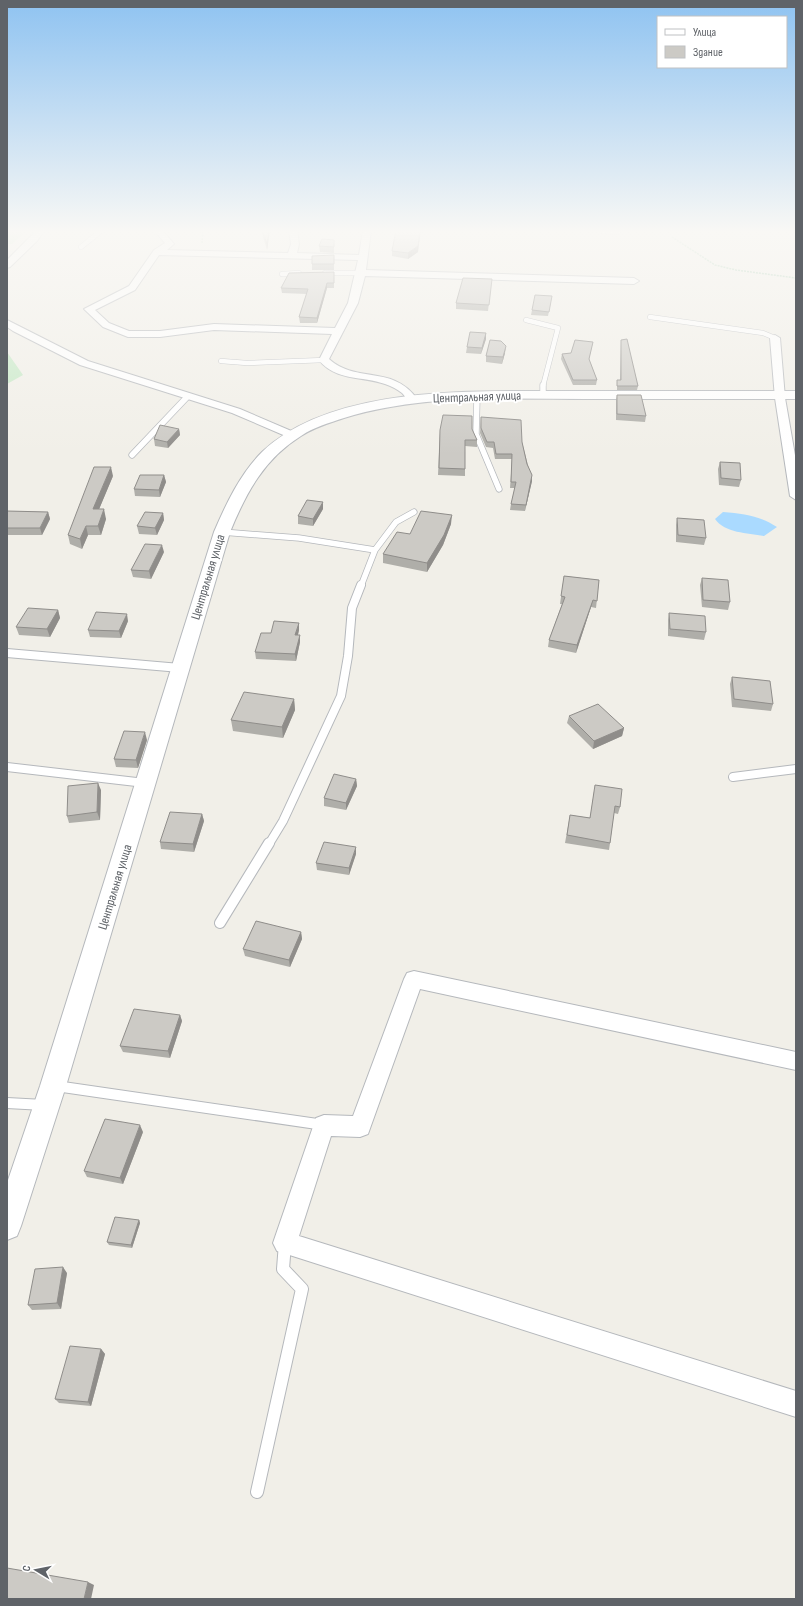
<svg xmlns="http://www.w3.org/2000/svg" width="803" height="1606" viewBox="0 0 803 1606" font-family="'Sofia Sans Condensed',sans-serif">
  <rect width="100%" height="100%" fill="#f1efe8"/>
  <path fill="#c5e8c5" d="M7,230H28L12,244H7Z
    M7,352L23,375L7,384Z"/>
  <path fill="#aadaff" d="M723,512C744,514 758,515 777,527L764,536C747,533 725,533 715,519Z"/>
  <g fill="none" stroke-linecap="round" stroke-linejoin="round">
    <g stroke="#b5b8bc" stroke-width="5.5">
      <path id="service-far4" d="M590,230L618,232
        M81,247L102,230
        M325,273H361
        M282,274L299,273
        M650,317L763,333L775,338
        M526,320L558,328L543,386
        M221,361L247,363L324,360"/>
    </g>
    <g stroke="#b5b8bc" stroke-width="7">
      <path id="service-far3" d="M543,385V395
        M477,397L476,434L499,489
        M132,455L188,396
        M222,532L299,538L375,550L361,586
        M375,550L396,522L414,512"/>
    </g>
    <g stroke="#b5b8bc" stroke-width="10">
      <path id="service-far2" d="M7,653L180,668
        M7,767L145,783
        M733,777L796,769
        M269,844L283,821L341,696L348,656L352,608L361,585"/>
    </g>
    <g stroke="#b5b8bc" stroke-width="12">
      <path id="service-far1" d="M220,923L269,843
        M56,1086L324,1125
        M7,1103L44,1105"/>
    </g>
    <g stroke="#b5b8bc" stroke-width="14">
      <path id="service" d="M257,1492L302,1289L283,1269L285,1243"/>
    </g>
    <g stroke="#b5b8bc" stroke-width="2">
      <path id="minor" d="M37,230H45L37,241L10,267L7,268V260Z
        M154,230H162L174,244L167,250L288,253L291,244L289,230H297L299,244L297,253L359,255L363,230H371L366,270L634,278L639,281L634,284L365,276L358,303L329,359C357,384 393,364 418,400L413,403C407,402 406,397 402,393C397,389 391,386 385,384C363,376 335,381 319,360L332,334L214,330L160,337H128L103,327L84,309L129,286L154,250L165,243ZM159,255L358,260L348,303L335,328L214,324L160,331H129L109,323L95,310L135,290Z
        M7,320L88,361L240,409L296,433L298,435L292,438L288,437L232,413L80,365L13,331L7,327Z
        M775,335L780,338L785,398L796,461V500L790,496L775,398L770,338Z
        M414,971L796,1052V1070L420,989L368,1134L360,1137L331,1136L299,1236L796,1391V1417L277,1251L273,1243L316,1118L324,1115L353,1116L404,979L407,973Z"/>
    </g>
    <g stroke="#b5b8bc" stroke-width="2">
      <path id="tertiary" d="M522,391H796V399C726,399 656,399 586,399C506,399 422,394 344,418C329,423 314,427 301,436C264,459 246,493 230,532L66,1086L21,1226L17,1236L7,1240V1183L40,1086L214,532C226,504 240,474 262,452C324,393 441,391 522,391Z"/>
    </g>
    <path stroke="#9cc7a9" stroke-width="1.5" stroke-dasharray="2 1" stroke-linecap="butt" d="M672,237L715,265L736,270L796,278
      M202,243L203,230"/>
    <use href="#service-far4" stroke="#fff" stroke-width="4.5"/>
    <use href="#service-far3" stroke="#fff" stroke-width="5.5"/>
    <use href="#service-far2" stroke="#fff" stroke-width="8"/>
    <use href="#service-far1" stroke="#fff" stroke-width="10"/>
    <use href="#service" stroke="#fff" stroke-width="12"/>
    <use href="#minor" fill="#fff" fill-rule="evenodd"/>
    <use href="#tertiary" fill="#fff" fill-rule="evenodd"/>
  </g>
  <path fill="#afaea9" d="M261,230H270L267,250Z
    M334,240V253L320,252L319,246Z
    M392,251L418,252L408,259L392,256Z
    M334,255V270H312V264Z
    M334,272V288H327L317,323H300L299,317L307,294L282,293L281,288Z
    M491,285L488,311L456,309V303Z
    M551,301L548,316L531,315L532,310Z
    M486,333V339L481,354L466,353L467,347Z
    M621,340L638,386L637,390H617V380H620Z
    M593,342L589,359L597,380L596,385H573L561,359L562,354L571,353Z
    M505,353L502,364L486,362V356Z
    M617,395L646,416L645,422L616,420V400Z
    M481,417L522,442L532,481L525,511L510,510L511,504L515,488H510L512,459H495L493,448L486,447L480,433Z
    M179,429L180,435L168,448L155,446L154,439Z
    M472,429L477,440V447L465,446V476L438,475L440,430Z
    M720,462L741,480L739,487L719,485L718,469Z
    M164,475L166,482L160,497L135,496L134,489Z
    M113,476L99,509L106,519L101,535H88L82,549L70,544L68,535Z
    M323,509L313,526L298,524V516Z
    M7,511L48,512L50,519L42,535H7Z
    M163,513L164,520L157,535L139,534L137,526Z
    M677,518L706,538L704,545L676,542V525Z
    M451,524L443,545L427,572L383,563V554L410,534Z
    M164,552L151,579L133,577L131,570Z
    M564,576L599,580L596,608L591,607L576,653L548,647L549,640L562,604H560Z
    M702,578L730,602L728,610L702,607L700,585Z
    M58,610L60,618L50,637L19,635L16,627Z
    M669,613L706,632L704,640L668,636V620Z
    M128,621L121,638L90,637L88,630Z
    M299,623V630L298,635H300V642L296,661L256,659L255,652L271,633Z
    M732,677L773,704L771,711L732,707L730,684Z
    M294,699L295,710L283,738L233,731L231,720Z
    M569,716L624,728L622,736L593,749L567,723Z
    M147,740L138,768L116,767L114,759Z
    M356,779L357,786L346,810L324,806V798Z
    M101,790L100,820L69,823L67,816Z
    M594,792L620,807L618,814L614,813L610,843L609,850L565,843L570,815L590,818Z
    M202,814L204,821L194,852L161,849L160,842Z
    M356,854L349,875L317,870L316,863Z
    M301,932L302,939L290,967L245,956L243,949Z
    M180,1015L182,1021L170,1058L123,1052L120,1046Z
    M143,1132L123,1184L87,1177L84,1171Z
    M139,1220L140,1223L132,1248L109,1245L107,1242Z
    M67,1273L61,1309L32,1310L28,1305Z
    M101,1349L105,1354L91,1406L59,1403L55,1399Z"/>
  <path fill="#8f8d8a" d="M269,230H270L267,250V244Z
    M420,230H421L418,252L408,259V253Z
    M327,283V288L317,323V318Z
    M486,333V339L481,354L482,348Z
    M506,346L505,353L502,364L503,357Z
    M179,429L180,435L168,448L167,442Z
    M111,467L113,476L95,519L93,509Z
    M164,475L166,482L160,497L159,490Z
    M532,475V481L525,511L526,505Z
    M323,502V509L313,526V519Z
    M104,509L106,519L101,535L98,526Z
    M48,512L50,519L42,535L40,528Z
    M163,513L164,520L157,535L155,528Z
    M452,515L451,524L443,545L427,572V563Z
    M86,526L88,535L82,549L80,539Z
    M162,545L164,552L151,579L149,571Z
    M593,600L591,607L576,653L577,645Z
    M58,610L60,618L50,637L47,629Z
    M127,614L128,621L121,638L119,631Z
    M299,623V630L296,642L295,635Z
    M300,635V642L296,661L295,654Z
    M294,699L295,710L283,738L282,727Z
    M624,728L622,736L593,749L594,741Z
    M145,732L147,740L138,768L136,760Z
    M356,779L357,786L346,810V803Z
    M98,783L101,790L100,820L97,812Z
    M202,814L204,821L194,852L193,844Z
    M356,847V854L349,875V868Z
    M301,932L302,939L290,967L289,960Z
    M180,1015L182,1021L170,1058L168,1051Z
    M140,1125L143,1132L123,1184L120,1178Z
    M139,1220L140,1223L132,1248L131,1245Z
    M63,1267L67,1273L61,1309L57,1303Z
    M101,1349L105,1354L91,1406L88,1402Z
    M88,1582L94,1585L91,1599H84Z"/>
  <path fill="#cccac5" stroke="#8f8d8a" d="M262,230H269L267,244Z
    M396,230H420L418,246L408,253L392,251Z
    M322,239L334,240V247L319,246Z
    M334,255V264H312V256Z
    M334,272V283H327L317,318L299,317L308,289L281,288L289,273Z
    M463,278L492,279L489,305L456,303Z
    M535,295L552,296L549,312L532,310Z
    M470,332L486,333L482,348L467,347Z
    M627,339L638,386H617V380H621V340Z
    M490,340L501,341L506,346L503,357L486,356Z
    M575,340L593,342L589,359L597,380H573L562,354L571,353Z
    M617,395H641L646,416L617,414Z
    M443,415L472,416V429L477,440H465V469L439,468L440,430Z
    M481,417L521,420L522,442L527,464L532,475L526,505L511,504L516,482H511L512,454H496L494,442H487L481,428Z
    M160,425L179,429L167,442L154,439Z
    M720,462L740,463L741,480L721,478Z
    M94,467H111L93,509H104L98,526H86L80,539L68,535Z
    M140,475H164L159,490L134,489Z
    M307,500L323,502L313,519L298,516Z
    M7,511L48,512L40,528H7Z
    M421,511L452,515L444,535L427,563L383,554L397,532L410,534Z
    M145,512L163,513L155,528L137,526Z
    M677,518L704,520L706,538L678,535Z
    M145,544L162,545L149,571L131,570Z
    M564,576L599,580L597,601L593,600L577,645L549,640L565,597L561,596Z
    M702,578L728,580L730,602L703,600Z
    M28,608L58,610L47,629L16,627Z
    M96,612L127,614L119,631L88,630Z
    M669,613L705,616L706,632L670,629Z
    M274,621L299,623L295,635H300L295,654L255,652L261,633H271Z
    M732,677L770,681L773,704L734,699Z
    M244,692L294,699L282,727L231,720Z
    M598,704L624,728L594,741L569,716Z
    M124,731L145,732L136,760L114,759Z
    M334,774L356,779L346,803L324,798Z
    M98,783L97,812L67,816L68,786Z
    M595,785L622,789L620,807L615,806L610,843L567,835L570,815L590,818Z
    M170,812L202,814L193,844L160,842Z
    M324,842L356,847L349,868L316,863Z
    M256,921L301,932L289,960L243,949Z
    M134,1009L180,1015L168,1051L120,1046Z
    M105,1119L140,1125L120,1178L84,1171Z
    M115,1217L139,1220L131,1245L107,1242Z
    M63,1267L57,1303L28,1305L35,1269Z
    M70,1346L101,1349L88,1402L55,1399Z
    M7,1568L88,1582L84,1599H7Z"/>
  <linearGradient id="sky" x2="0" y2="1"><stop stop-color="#8fc3f1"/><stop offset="0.51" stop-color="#f9f8f5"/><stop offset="1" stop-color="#f9f8f5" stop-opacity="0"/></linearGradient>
  <rect width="803" height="454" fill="url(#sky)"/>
  <g text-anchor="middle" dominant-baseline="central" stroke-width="4" stroke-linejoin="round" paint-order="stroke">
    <g font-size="13" fill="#5f6368" stroke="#fff">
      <text transform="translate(477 397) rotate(-2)">Центральная улица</text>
      <text transform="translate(208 577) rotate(-73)">Центральная улица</text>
      <text transform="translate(115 887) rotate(-73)">Центральная улица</text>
    </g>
  </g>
  <rect width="803" height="1606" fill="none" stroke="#5f6368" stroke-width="16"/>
  <rect x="657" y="16" width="130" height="52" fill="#ffffff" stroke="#bfc1c3"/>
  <rect x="665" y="29" width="20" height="6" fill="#ffffff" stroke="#bfc1c3"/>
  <text x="693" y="36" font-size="12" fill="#5f6368">Улица</text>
  <rect x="665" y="46" width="20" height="12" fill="#cccac5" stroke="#bfc1c3"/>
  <text x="693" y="56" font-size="12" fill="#5f6368">Здание</text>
  <g transform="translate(36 1570) rotate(280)" stroke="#ffffff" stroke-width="3" paint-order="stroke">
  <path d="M0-3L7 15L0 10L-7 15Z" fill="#5f6368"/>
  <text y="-6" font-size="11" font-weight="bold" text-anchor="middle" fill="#5f6368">С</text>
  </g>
</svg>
